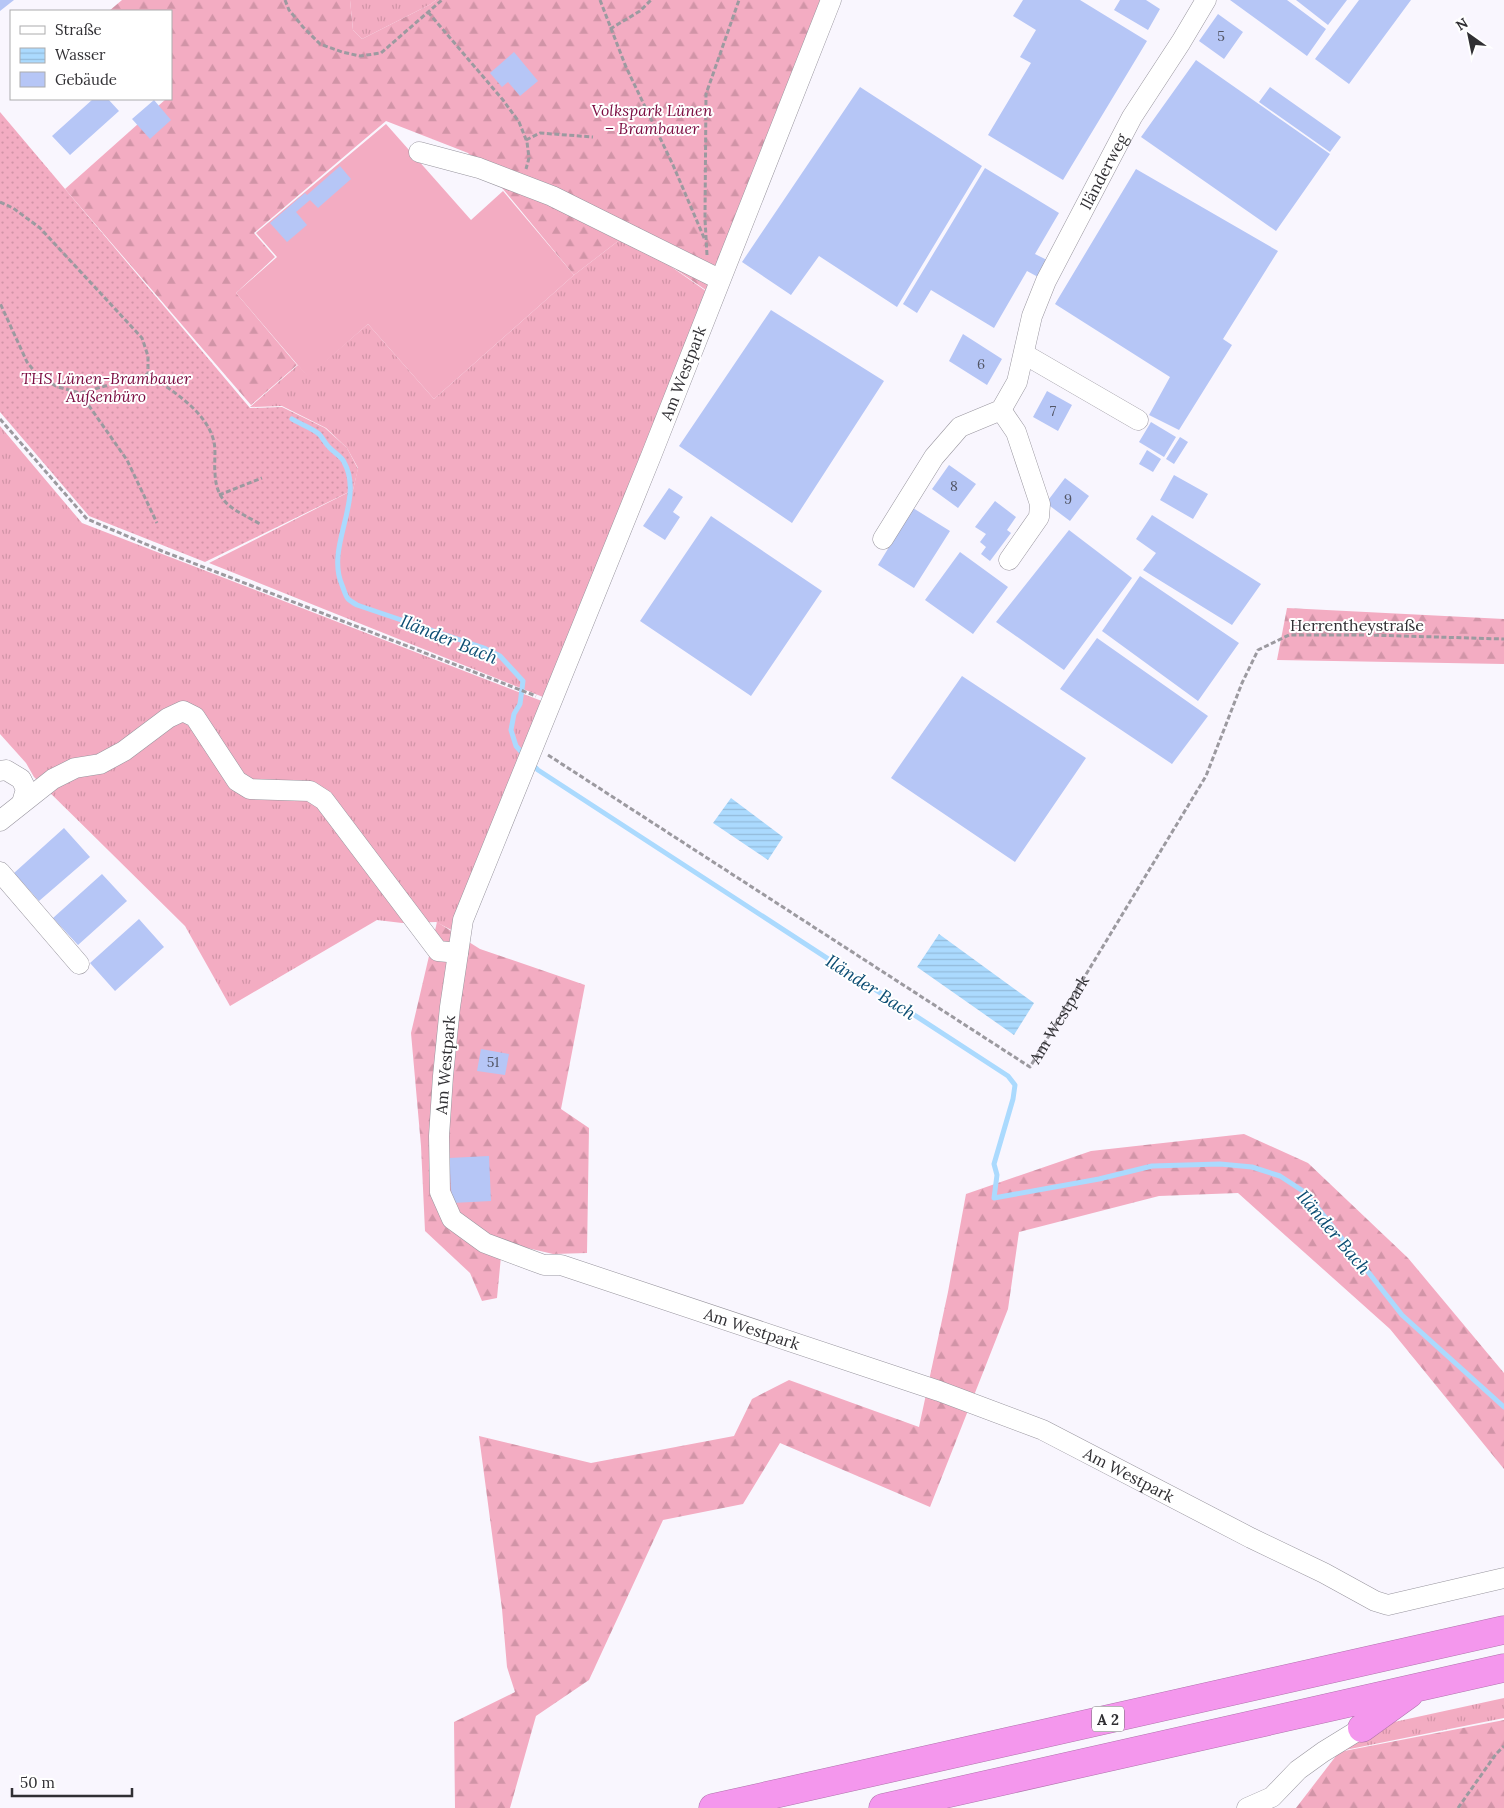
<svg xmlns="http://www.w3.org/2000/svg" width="1504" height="1808" viewBox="0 0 1504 1808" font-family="Lora,serif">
  <defs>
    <pattern id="grass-tufts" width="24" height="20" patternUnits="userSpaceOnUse" patternTransform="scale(1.25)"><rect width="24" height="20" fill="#f3acc2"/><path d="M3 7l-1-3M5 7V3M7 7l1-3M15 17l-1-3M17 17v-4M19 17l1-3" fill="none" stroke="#d194a7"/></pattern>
    <pattern id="forest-firs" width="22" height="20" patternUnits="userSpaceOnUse" patternTransform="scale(1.25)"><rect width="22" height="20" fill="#f3acc2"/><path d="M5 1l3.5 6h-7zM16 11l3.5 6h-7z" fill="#d194a7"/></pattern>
    <pattern id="garden-dots" width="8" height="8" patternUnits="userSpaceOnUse" patternTransform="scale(1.25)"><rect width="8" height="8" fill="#f3acc2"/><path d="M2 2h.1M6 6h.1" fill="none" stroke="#d194a7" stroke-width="1.8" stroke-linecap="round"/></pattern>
    <pattern id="water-rules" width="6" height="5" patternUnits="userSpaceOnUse" patternTransform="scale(1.25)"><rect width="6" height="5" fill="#abdafe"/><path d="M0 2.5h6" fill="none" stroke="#93bbda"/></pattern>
  </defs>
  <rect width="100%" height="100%" fill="#f9f6fe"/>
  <path fill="url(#grass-tufts)" d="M350,0H436L431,4L362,39L353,30Z
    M626,235L713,296L548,699L209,563L353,490L358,468L347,448L326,428L282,406L250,407L298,365L308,376L368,324L434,399L574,275Z
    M0,426L82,523L547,703L461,935L436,922L402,923L377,920L230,1006L185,926L34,777L26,763L0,734Z
    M1504,1698V1718L1340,1751L1362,1729Z"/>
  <path fill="url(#forest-firs)" d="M122,0H350L353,30L362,39L431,4L436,0H831L713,295L626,235L574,275L503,189L468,153L386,121L254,233L275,257L236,293L297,365L251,405L65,189L166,99H171V11H109Z
    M1287,608L1504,619V664L1277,660Z
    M437,922L480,949L585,985L561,1109L589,1128L587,1253L553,1254L519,1246H502L497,1298L482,1301L470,1273L425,1231L421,1146L411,1033Z
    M1244,1134L1308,1163L1408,1258L1504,1373V1469L1390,1329L1238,1193L1159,1196L1019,1232L1008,1309L930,1507L780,1443L743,1504L663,1520L589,1680L536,1716L510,1808H455L454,1722L515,1692L507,1667L502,1609L479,1436L591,1463L734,1436L752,1399L789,1380L919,1427L948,1292L966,1194L1091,1151Z
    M1504,1720V1808H1296L1339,1752Z"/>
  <path fill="url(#garden-dots)" d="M0,112L250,408L282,407L325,428L347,448L358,469L353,490L205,562L89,516L0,412Z"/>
  <path fill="#f3acc2" d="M386,124L471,220L503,191L574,275L434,399L368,324L308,377L236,293L277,257L256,233Z"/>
  <path fill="url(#water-rules)" d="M731,798L783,837L768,860L713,823Z
    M939,934L1034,1003L1014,1035L917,967Z"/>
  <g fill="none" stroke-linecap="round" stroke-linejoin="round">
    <path stroke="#abdafe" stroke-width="5" d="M292,419C300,424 312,428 319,434C323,438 326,445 331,449C335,453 342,457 344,462C365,500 325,546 342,585C347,598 345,598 357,605L484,648L500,656L523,681L520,704L514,714L511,730L516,746L525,756
      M531,763L538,770L1008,1076L1015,1085L1013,1099L994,1164L997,1175L994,1198L1099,1179L1152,1166L1220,1164L1252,1167L1280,1176L1306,1193L1402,1315L1504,1407"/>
  </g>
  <path fill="#b6c6f6" d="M0,0H14L0,11Z
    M1023,0H1080L1147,41L1063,180L988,135L1031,63L1020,57L1036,30L1013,16Z
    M1120,0H1146L1160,9L1148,30L1114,10Z
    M1230,0H1287L1326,29L1307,56Z
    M1296,0H1347L1328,25Z
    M1359,0H1411L1349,84L1315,59Z
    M1218,14L1243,32L1224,59L1199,41Z
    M514,52L538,81L520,96L508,82L502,87L490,73Z
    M1196,60L1330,154L1276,231L1141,137Z
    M860,87L982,166L897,307L819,256L791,295L742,262Z
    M1270,87L1341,137L1330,152L1259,102Z
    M93,99H108L119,111L70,155L52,136Z
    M154,100L171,120L150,139L132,119Z
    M340,166L351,179L318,208L310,200L296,212L307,225L287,242L270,223L305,193L307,195Z
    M985,168L1059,213L1035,254L1049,261L1038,277L1027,271L994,328L931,290L917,313L903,304Z
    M1136,169L1278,251L1223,339L1232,345L1179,430L1149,415L1170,377L1055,304Z
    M771,310L884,381L792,523L679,446Z
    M963,334L1002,359L987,385L949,361Z
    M1047,391L1072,405L1058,431L1033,417Z
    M1151,422L1176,437L1164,457L1139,442Z
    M1180,437L1188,442L1174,464L1166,459Z
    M1147,450L1161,459L1153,472L1139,464Z
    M949,465L976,484L958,508L932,489Z
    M1174,475L1208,494L1193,519L1160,500Z
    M1065,478L1089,496L1070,521L1046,503Z
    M669,488L683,497L673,512L680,517L665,540L643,526Z
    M995,501L1016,517L1007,530L1011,533L990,561L981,554L986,547L980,542L986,534L975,527Z
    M913,508L950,531L914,588L878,565Z
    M1152,515L1261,584L1232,625L1143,570L1156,553L1136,539Z
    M711,516L822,591L751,696L640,621Z
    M1069,530L1132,578L1064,670L996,622Z
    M960,552L1008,587L973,634L925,600Z
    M1140,576L1239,643L1198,701L1102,631Z
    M1097,638L1208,716L1172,764L1060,689Z
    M962,676L1086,758L1015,862L891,778Z
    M64,828L90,857L39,901L14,873Z
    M102,874L127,901L78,945L53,918Z
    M139,919L164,947L115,991L90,963Z
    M481,1049L509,1054L505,1075L477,1071Z
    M489,1156L491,1201L452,1203L449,1158Z"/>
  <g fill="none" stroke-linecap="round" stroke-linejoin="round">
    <g stroke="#98959e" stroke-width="21">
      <g id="minor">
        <path id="s2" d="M831,0L651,456L463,920L450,1007L443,1076L439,1136L440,1192L452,1219L485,1243L544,1265H561L939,1391L1043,1430L1251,1538L1324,1573L1375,1601L1388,1605L1504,1578"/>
        <path d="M419,152L479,168L552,196L719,279"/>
        <path d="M1024,354L1138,420"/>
        <path d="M1001,410L1016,432L1040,504L1039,517L1009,560"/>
        <path id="s3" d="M883,539L934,457L960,427L1001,410L1017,382L1032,316L1046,281L1132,117L1181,42L1206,0"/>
        <path d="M0,771L6,770L21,779L26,789L22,803"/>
        <path d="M0,821L53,779L75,768L100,764L124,751L168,718L183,711L195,717L237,781L250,789L310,791L324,800L438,951L458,953"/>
        <path d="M0,872L79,964"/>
        <path d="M1247,1808L1272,1797L1298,1770L1323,1752L1362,1728"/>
      </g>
    </g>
    <g stroke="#af73ac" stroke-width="29">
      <path id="highway" d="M1362,1728L1409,1694
        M713,1808L1504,1630
        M883,1808L1504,1668"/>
    </g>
    <g stroke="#9c9aa0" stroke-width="3" stroke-dasharray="5 2.5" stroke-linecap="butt">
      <path d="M285,0L289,10L303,27L320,44L342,52L360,56L381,53L442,0"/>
      <path d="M600,0L626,67L673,165L705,240"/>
      <path d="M428,12L503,100L519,122L527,142L529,158L526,169"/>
      <path d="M610,29L640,11L651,0"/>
      <path d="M526,140L540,133L593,137"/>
      <path d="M0,202L13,208L40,228L142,338L148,356V374L80,393L58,387L39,377L27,362L0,303"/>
      <path d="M707,255L705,219L706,94L739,0"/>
      <path d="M148,374C172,391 207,411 214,442C216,451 214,463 215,473C216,505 236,510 260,524"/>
      <path d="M80,393L127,460L157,523"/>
      <path d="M0,419L87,519L162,551L536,696"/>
      <path d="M219,495L262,478"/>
      <path id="s1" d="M548,755L1030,1067L1206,776L1242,683L1258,650L1289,635H1368L1504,639"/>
      <path d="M1458,1808L1496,1754L1504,1746"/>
    </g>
    <use href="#minor" stroke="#fff" stroke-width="20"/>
    <use href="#highway" stroke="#f497ed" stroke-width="28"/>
  </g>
  <g text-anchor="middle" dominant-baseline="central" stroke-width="4" stroke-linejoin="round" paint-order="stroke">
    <g font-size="14" fill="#525564">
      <text x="1221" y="36">5</text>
      <text x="981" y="364">6</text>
      <text x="1053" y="411">7</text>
      <text x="954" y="486">8</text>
      <text x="1068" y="499">9</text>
      <text x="493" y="1062">51</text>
    </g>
    <rect fill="#fff" stroke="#6e6d70" stroke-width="1" x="1092" y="1706.5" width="32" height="25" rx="4"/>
    <g font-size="15" font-weight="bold" fill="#302f33">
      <text x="1108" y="1719">A 2</text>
    </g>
    <g font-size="16" font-style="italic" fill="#7b0c41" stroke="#fff">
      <text x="652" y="110">Volkspark Lünen<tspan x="652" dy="18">– Brambauer</tspan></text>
      <text x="106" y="378">THS Lünen-Brambauer<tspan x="106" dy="18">Außenbüro</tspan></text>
    </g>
    <g font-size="16" fill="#302f33" stroke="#fff">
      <text stroke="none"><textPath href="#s3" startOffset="442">Iländerweg</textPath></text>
      <text transform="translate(683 373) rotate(-69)">Am Westpark</text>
      <text x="1357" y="625">Herrentheystraße</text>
      <text stroke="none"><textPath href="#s1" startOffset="630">Am Westpark</textPath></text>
      <text transform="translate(445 1065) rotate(-85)">Am Westpark</text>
      <text stroke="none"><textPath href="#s2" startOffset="1616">Am Westpark</textPath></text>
      <text stroke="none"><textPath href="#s2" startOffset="2021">Am Westpark</textPath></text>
    </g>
    <g font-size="18" font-style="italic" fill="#0b4d73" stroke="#fff">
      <text transform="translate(449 639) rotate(22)">Iländer Bach</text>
      <text transform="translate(871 987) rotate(33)">Iländer Bach</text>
      <text transform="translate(1334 1232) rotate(50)">Iländer Bach</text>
    </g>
  </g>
  <rect x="10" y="10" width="162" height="90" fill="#ffffff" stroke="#acacad"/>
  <rect x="20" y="26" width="25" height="8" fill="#ffffff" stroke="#acacad"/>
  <text x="55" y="35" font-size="15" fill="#302f33">Straße</text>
  <rect x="20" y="48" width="25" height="15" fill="url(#water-rules)" stroke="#acacad"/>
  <text x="55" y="60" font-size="15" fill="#302f33">Wasser</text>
  <rect x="20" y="72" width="25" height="15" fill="#b6c6f6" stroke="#acacad"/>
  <text x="55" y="85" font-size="15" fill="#302f33">Gebäude</text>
  <g transform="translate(1469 35) rotate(327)" stroke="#ffffff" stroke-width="4" paint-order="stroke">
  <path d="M0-4L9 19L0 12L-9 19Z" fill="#302f33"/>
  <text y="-8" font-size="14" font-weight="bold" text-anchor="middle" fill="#302f33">N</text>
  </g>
  <path d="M12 1788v8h120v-8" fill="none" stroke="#302f33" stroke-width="2.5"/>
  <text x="20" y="1788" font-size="15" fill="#302f33" stroke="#ffffff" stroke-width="4" paint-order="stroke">50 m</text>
</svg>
